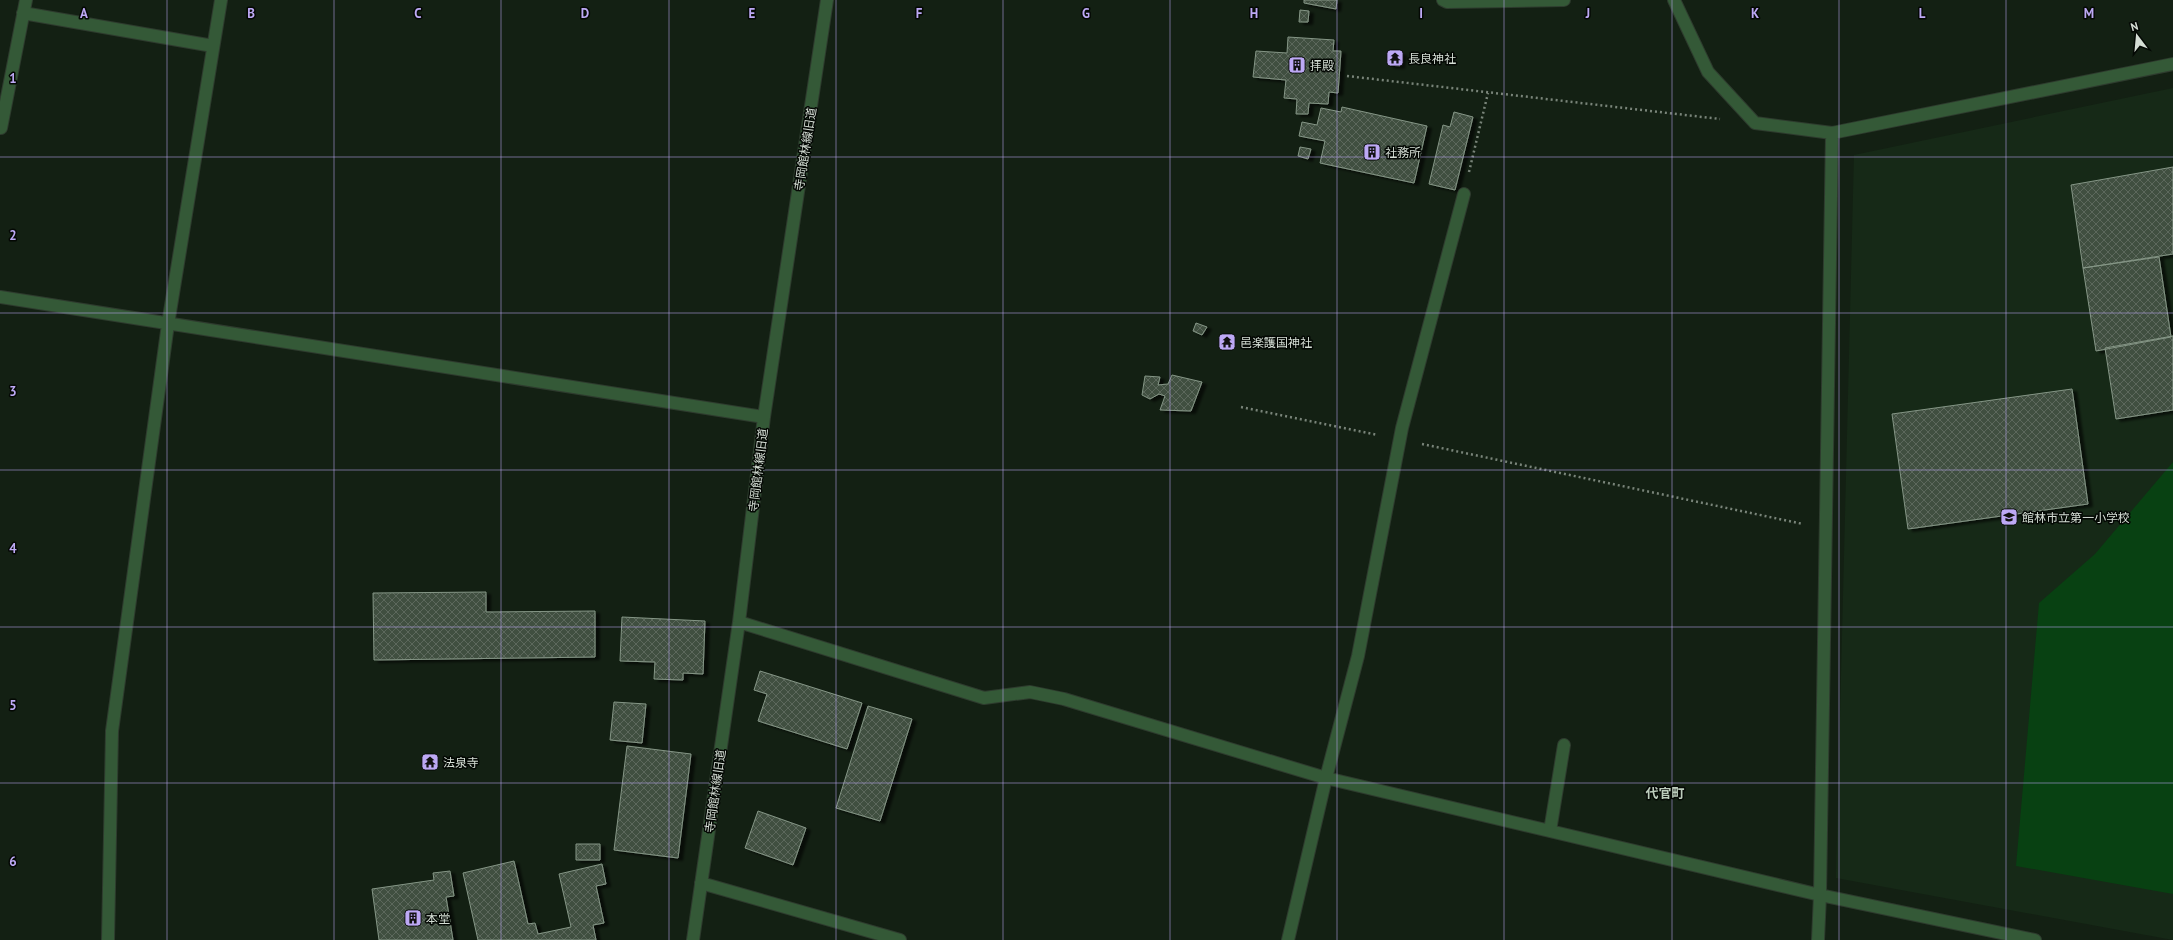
<svg xmlns="http://www.w3.org/2000/svg" width="2173" height="940" viewBox="0 0 2173 940" font-family="'PT Sans','Noto Sans JP',sans-serif">
  <defs>
    <pattern id="building-cross-hatch" width="8" height="8" patternUnits="userSpaceOnUse"><rect width="8" height="8" fill="#404f40"/><path d="M0 0l8 8M0 8l8-8" fill="none" stroke="#5b685b"/></pattern>
    <filter id="shadow"><feDropShadow dx="4.5" dy="2.5" stdDeviation="1" flood-color="#0009"/></filter>
  </defs>
  <rect width="100%" height="100%" fill="#132013"/>
  <path fill="#162917" d="M2173,88V940L1836,878L1854,155Z"/>
  <path fill="#084112" d="M2173,462V894L2016,866L2039,603L2095,554Z"/>
  <path fill="url(#building-cross-hatch)" stroke="#859686" filter="url(#shadow)" d="M1304,0H1337L1336,9L1304,3Z
    M1300,10L1309,11L1308,22H1299Z
    M1288,37L1334,40L1333,51H1341L1338,93L1329,92L1328,104L1309,103L1308,114H1296L1297,99L1284,98L1286,80L1253,77L1256,51L1287,53Z
    M1390,52L1402,53L1400,66L1389,65Z
    M1342,107L1427,126L1414,183L1320,163L1325,141L1299,136L1302,122L1317,125L1321,108L1341,112Z
    M1454,112L1473,117L1455,190L1429,184L1443,125L1450,127Z
    M1300,147L1311,149L1308,159L1298,156Z
    M2173,167V254L2083,268L2071,185Z
    M2159,257L2171,337L2096,351L2083,268Z
    M1196,323L1207,327L1202,335L1193,331Z
    M2173,336V410L2116,419L2105,348Z
    M1172,375L1202,382L1191,411L1160,410L1165,396L1159,394L1150,399L1142,395L1145,376L1160,377L1158,385L1168,384Z
    M2072,389L2088,504L1908,529L1892,414Z
    M486,592V612L595,611V657L374,660L373,593Z
    M622,617L705,621L703,674L683,673V680L654,679L655,662L620,661Z
    M760,671L862,703L847,749L758,721L767,694L754,690Z
    M614,702L646,704L642,743L610,740Z
    M868,706L912,719L880,821L836,808Z
    M627,746L691,754L678,858L614,850Z
    M758,811L806,828L793,865L745,848Z
    M576,844H600V860H576Z
    M514,861L528,924L535,923L538,934L571,927L559,874L602,864L606,884L596,886L604,923L593,925L596,940H478L463,873Z
    M450,871L454,896L446,897L453,940H379L372,889L434,880L433,873Z"/>
  <g fill="none" stroke-linecap="round" stroke-linejoin="round">
    <g stroke="#2e3b2e" stroke-width="14">
      <path id="minor" d="M1443,0L1447,2L1564,0
        M1674,0L1708,72L1755,123L1832,133L2173,64
        M23,13L213,46
        M1,128L26,0
        M0,297L764,417
        M739,622L984,698L1030,692L1064,699L1326,778L1820,895L2035,940
        M1550,831L1564,745
        M701,883L900,940
        M108,940L112,731L168,324L221,0
        M693,940L739,622L764,417L827,0
        M1288,940L1326,778L1358,656L1402,428L1464,194
        M1818,940L1820,895L1832,133"/>
    </g>
    <path stroke="#798479" stroke-width="2.5" stroke-dasharray="2 3" stroke-linecap="butt" d="M1347,76L1720,119
      M1469,172L1488,93
      M1241,407L1378,435
      M1422,444L1803,524"/>
    <use href="#minor" stroke="#345937" stroke-width="12"/>
  </g>
  <path fill="none" stroke="#bda9f5" stroke-width="1" stroke-opacity="0.55" d="M167,0V940M334,0V940M501,0V940M669,0V940M836,0V940M1003,0V940M1170,0V940M1337,0V940M1504,0V940M1672,0V940M1839,0V940M2006,0V940M0,157H2173M0,313H2173M0,470H2173M0,627H2173M0,783H2173"/>
  <defs>
    <g id="temple-square" transform="scale(0.9)"><rect x="-9" y="-9" width="18" height="18" rx="4" fill="#bda9f5" stroke="#040804"/><path d="M0-6L5-2H3V0L6.5 2.5H4V6H1.5V3h-3V6H-4V2.5H-6.5L-3 0V-2H-5Z" fill="#111"/></g>
    <g id="building-square" transform="scale(0.9)"><rect x="-9" y="-9" width="18" height="18" rx="4" fill="#bda9f5" stroke="#040804"/><path d="M-4-6H4V6H1V3H-1V6H-4ZM-2.5-4.3h1.7v1.8h-1.7ZM.8-4.3h1.7v1.8H.8ZM-2.5-1h1.7V.8h-1.7ZM.8-1h1.7V.8H.8Z" fill="#111"/></g>
    <g id="school-square" transform="scale(0.9)"><rect x="-9" y="-9" width="18" height="18" rx="4" fill="#bda9f5" stroke="#040804"/><path d="M0-5L7-2L0 1L-7-2ZM-4 1L0 2.5L4 1V4Q0 6-4 4Z" fill="#111"/></g>
  </defs>
  <g fill-rule="evenodd">
    <use href="#temple-square" x="1395" y="58"/>
    <use href="#building-square" x="1297" y="65"/>
    <use href="#building-square" x="1372" y="152"/>
    <use href="#temple-square" x="1227" y="342"/>
    <use href="#school-square" x="2009" y="517"/>
    <use href="#temple-square" x="430" y="762"/>
    <use href="#building-square" x="413" y="918"/>
  </g>
  <g text-anchor="middle" dominant-baseline="central" stroke-width="3" stroke-linejoin="round" paint-order="stroke">
    <g font-size="12" fill="#d5ded5" stroke="#040804" text-anchor="start">
      <text x="1408" y="58">長良神社</text>
      <text x="1310" y="65">拝殿</text>
      <text x="1385" y="152">社務所</text>
      <text x="1240" y="342">邑楽護国神社</text>
      <text x="2022" y="517">館林市立第一小学校</text>
      <text x="443" y="762">法泉寺</text>
      <text x="426" y="918">本堂</text>
    </g>
    <g font-size="12" fill="#d5ded5" stroke="#040804">
      <text transform="translate(805 149) rotate(-81)">寺岡館林線旧道</text>
      <text transform="translate(758 470) rotate(-83)">寺岡館林線旧道</text>
      <text transform="translate(715 791) rotate(-82)">寺岡館林線旧道</text>
    </g>
    <g font-size="13" font-weight="bold" fill="#bccdbc" stroke="#040804">
      <text x="1665" y="793">代官町</text>
    </g>
  </g>
  <g font-size="13" text-anchor="middle" font-weight="bold" fill="#bda9f5" stroke="#040804" stroke-width="3" stroke-linejoin="round" paint-order="stroke">
    <text x="84" y="18">A</text>
    <text x="251" y="18">B</text>
    <text x="418" y="18">C</text>
    <text x="585" y="18">D</text>
    <text x="752" y="18">E</text>
    <text x="919" y="18">F</text>
    <text x="1086" y="18">G</text>
    <text x="1254" y="18">H</text>
    <text x="1421" y="18">I</text>
    <text x="1588" y="18">J</text>
    <text x="1755" y="18">K</text>
    <text x="1922" y="18">L</text>
    <text x="2089" y="18">M</text>
    <text x="13" y="83">1</text>
    <text x="13" y="240">2</text>
    <text x="13" y="396">3</text>
    <text x="13" y="553">4</text>
    <text x="13" y="710">5</text>
    <text x="13" y="866">6</text>
  </g>
  <g transform="translate(2137 36) rotate(344)" stroke="#040804" stroke-width="3" paint-order="stroke">
  <path d="M0-3L7 15L0 10L-7 15Z" fill="#d5ded5"/>
  <text y="-6" font-size="11" font-weight="bold" text-anchor="middle" fill="#d5ded5">N</text>
  </g>
</svg>
